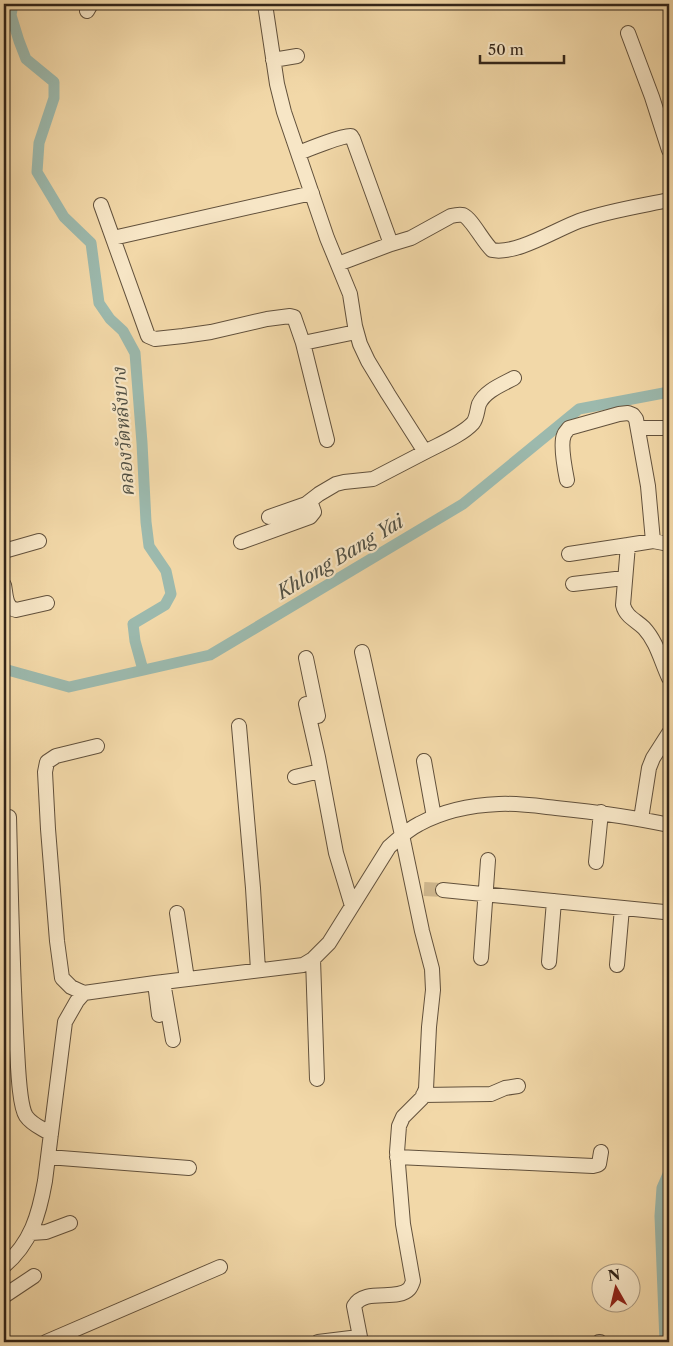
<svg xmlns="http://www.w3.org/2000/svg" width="673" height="1346" viewBox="0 0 673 1346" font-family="'Libre Caslon Text','Noto Serif Thai',serif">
  <rect width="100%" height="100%" fill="#f2d8a8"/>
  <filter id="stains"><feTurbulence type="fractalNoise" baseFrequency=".004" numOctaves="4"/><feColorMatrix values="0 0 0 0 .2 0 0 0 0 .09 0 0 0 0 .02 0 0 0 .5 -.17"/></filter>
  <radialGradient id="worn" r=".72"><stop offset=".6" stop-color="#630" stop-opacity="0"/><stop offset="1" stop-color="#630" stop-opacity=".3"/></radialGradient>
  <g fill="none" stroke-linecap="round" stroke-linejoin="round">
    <path stroke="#9cb9ad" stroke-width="11" d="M13,4L11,15L19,41L26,59L54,82V98L39,143L37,172L64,217L91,243L99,303L110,319L123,331L135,353L142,443L146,522L149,546L166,571L171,594L165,605L133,624L135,641L143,670
      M4,669L69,687L210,655L463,504L579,409L669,392
      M665,1342L660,1216L662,1188L669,1172"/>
    <path stroke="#ccb48b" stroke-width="14" stroke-dasharray="14 7" stroke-linecap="butt" d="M424,889L443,890"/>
    <g stroke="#62513c" stroke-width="16">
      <path id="minor" d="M265,4L277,84L284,112L327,238L350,294L355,326L360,344L368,361L388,394L425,452C440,444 462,435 473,423C477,418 477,410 479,404C485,391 501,385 514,378
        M87,11L91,4
        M628,33L652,97L669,150
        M273,60L297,56
        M299,153C306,150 346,134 351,136C352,137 352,138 353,139L391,244L338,264
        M101,205L148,336L155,339L183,336L211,332L267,319L290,316L294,317L303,343L327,440
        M113,238L312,193
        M391,244L411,238L451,216C455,215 459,214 463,215C472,219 483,242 492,250C516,255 555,230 579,221C607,211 640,206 669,200
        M303,343L356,332
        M638,428H669
        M567,480C565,470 560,444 564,435C565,432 567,431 569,428L619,414L628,413L633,415L636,419L648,486L653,541
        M269,517L306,504L319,494L336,484L344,482L373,479L425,452
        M241,542L310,517L314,512L310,501
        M669,544L653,541L628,545L623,605C626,617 636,620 644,628C657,642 661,661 669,678
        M4,551L39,541
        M569,554L628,545
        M573,584L624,578
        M4,585C6,594 5,608 16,610L47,603
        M306,658L318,716
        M306,704L318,757L336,853L352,906
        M239,726L253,888L258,970
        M424,761L434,817
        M295,777L320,771
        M9,817C11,894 12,971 17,1049C18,1064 19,1105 26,1116C32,1125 42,1128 51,1134
        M641,819L649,768L653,758L669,733
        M596,862L601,812
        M443,890L664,912
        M177,913L187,979
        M481,958L488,860
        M313,959L317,1079
        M549,962L554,901
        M617,965L622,908
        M163,982L173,1040
        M156,991L159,1015
        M84,993L71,987L62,978L57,941L48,829L45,772L47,762L56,756L97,746
        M423,1095L491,1094L505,1088L518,1086
        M48,1157L189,1168
        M397,1157L593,1166L597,1165L599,1164L601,1152
        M31,1233L46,1232L70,1223
        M4,1266C31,1243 39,1215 45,1181L65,1022L77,1001L84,993L155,983L303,965L313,959L329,943L389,847C398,839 407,830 419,824C443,811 472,805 499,804C518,803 538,806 556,808C595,812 632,817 669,825
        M4,1296L34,1276
        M46,1342L220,1267
        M318,1342L359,1337
        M361,1342L354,1306C365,1287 397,1302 409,1289C411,1287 412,1284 413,1281L403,1224L397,1152L399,1126L403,1117L422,1098L426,1089L429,1027L433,990L432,969L422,931L402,835L362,652
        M599,1342H600"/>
    </g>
    <use href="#minor" stroke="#f7e6c6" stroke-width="14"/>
  </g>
  <g text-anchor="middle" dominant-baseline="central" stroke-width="4.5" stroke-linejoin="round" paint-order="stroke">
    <g font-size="19" font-style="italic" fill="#525145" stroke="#f7e6c6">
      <text transform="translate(123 432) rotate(-94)">คลองวัดหลังบาง</text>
      <text transform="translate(340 557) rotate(-31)">Khlong Bang Yai</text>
    </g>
  </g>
  <rect width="673" height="1346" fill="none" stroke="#f2d8a8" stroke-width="20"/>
  <rect x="5" y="5" width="663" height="1336" fill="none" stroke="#322418" stroke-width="2.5"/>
  <rect x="10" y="10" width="653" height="1326" fill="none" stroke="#322418"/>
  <g transform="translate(616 1288) rotate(352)"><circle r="24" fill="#f7e6c6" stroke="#a89880"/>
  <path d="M0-4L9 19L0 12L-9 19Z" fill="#8f2418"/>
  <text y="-8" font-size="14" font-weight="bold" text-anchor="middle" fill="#322418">N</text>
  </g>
  <path d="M480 55v8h84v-8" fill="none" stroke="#322418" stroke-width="2.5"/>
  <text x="488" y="55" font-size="15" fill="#322418" stroke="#f7e6c6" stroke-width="4" paint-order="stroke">50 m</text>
  <rect width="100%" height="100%" filter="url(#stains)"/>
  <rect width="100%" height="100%" fill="url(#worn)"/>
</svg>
